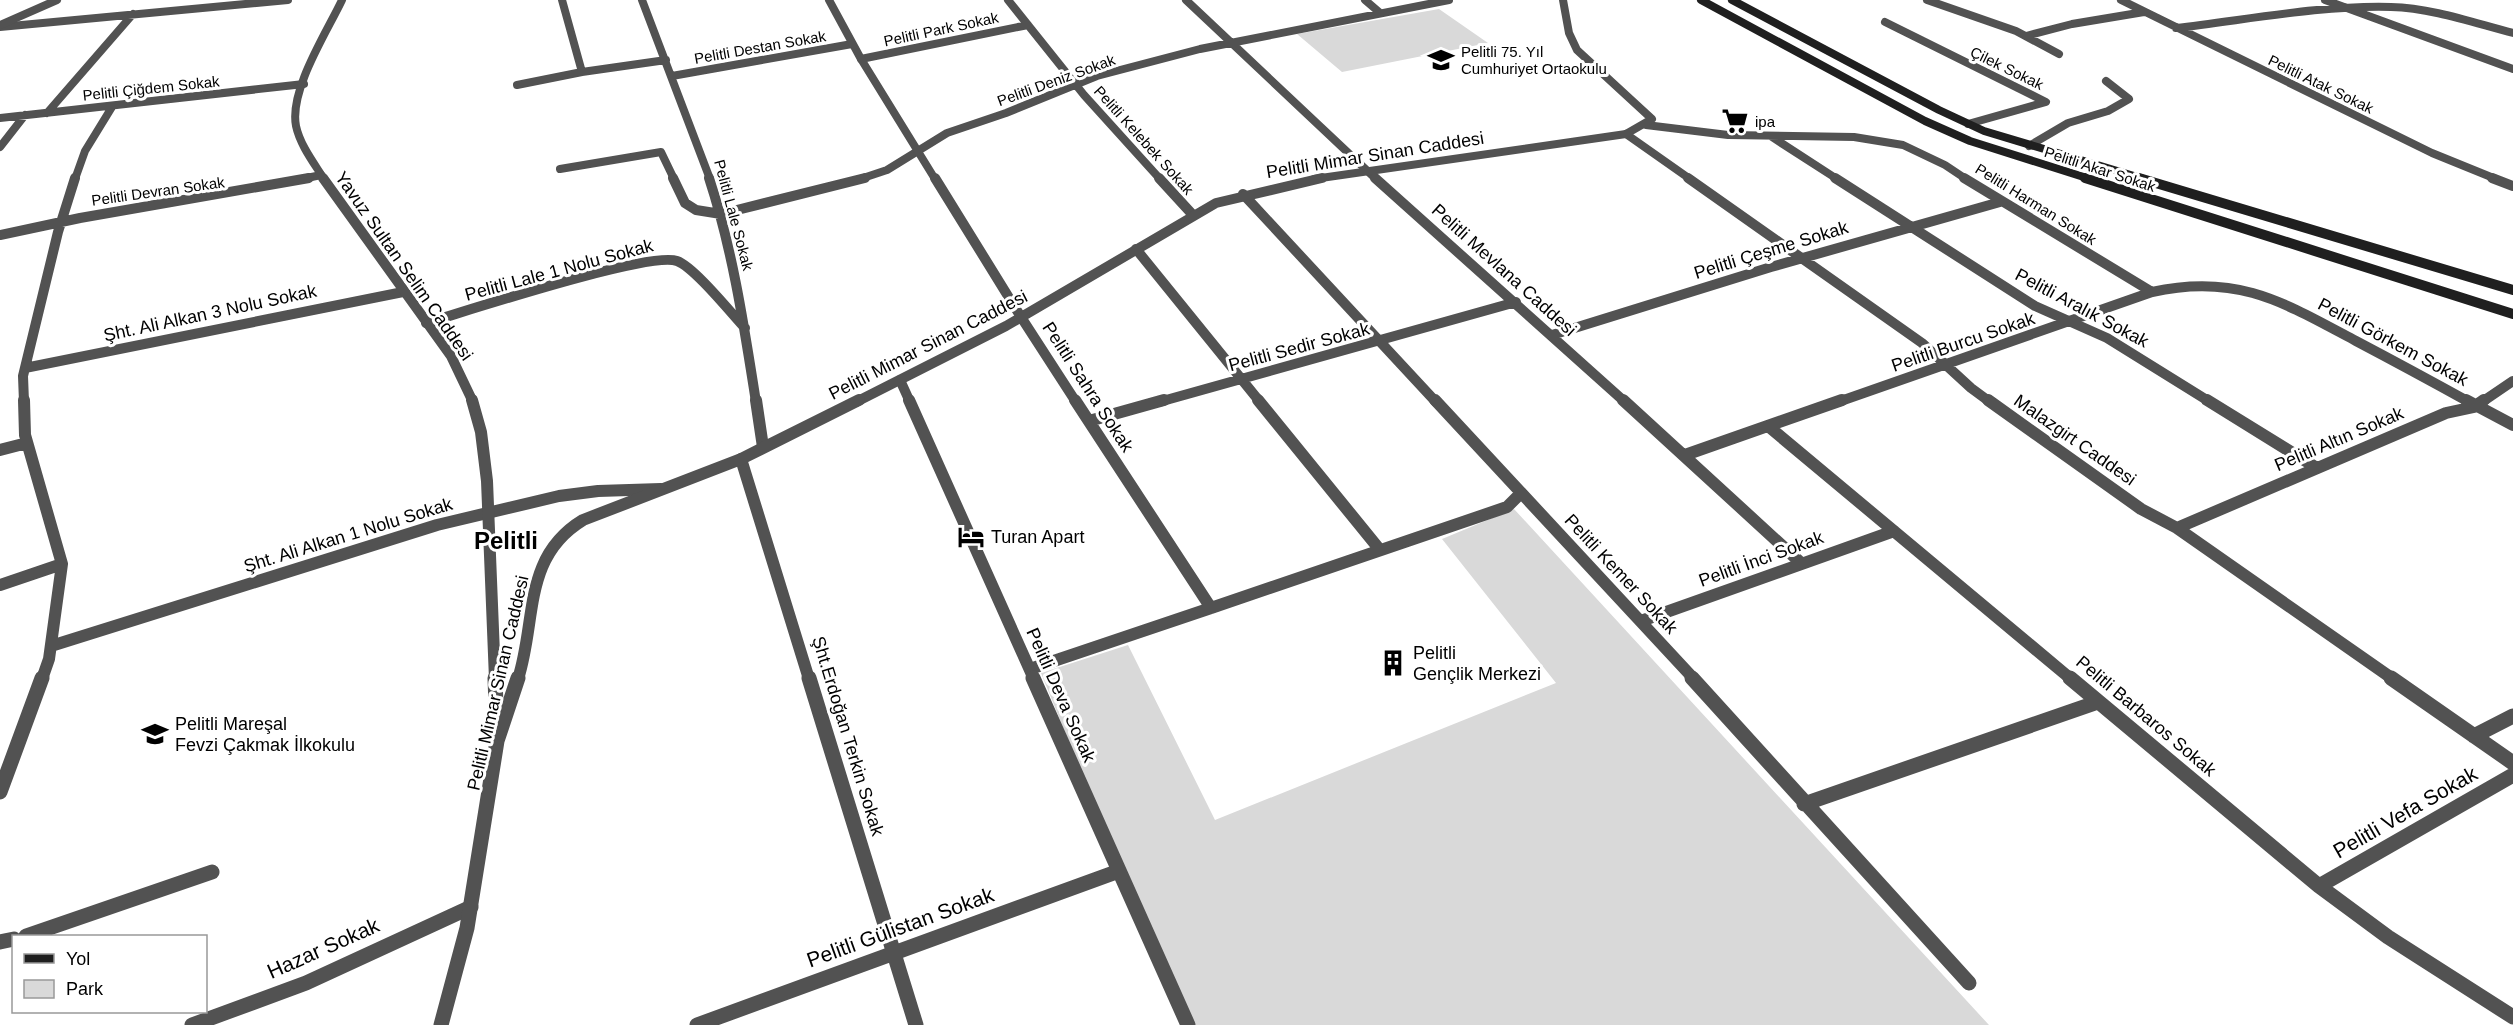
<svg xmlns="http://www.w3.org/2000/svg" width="2513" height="1025" viewBox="0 0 2513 1025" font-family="Helvetica,sans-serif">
  <rect width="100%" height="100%" fill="#fff"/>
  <path fill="#d9d9d9" d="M1439,9L1488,43L1342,72L1297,34Z
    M1514,509L1989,1025H1184L1041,673L1128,645L1215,820L1556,683L1442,539Z"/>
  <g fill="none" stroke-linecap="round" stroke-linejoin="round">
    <path stroke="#525252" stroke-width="15" d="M26,936L212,872
      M0,942L14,939"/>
    <path stroke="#525252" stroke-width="8" d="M562,0L582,72L666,60
      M642,0L710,179
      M1008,0L1084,95L1160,179
      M1186,0L1376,179
      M1365,0L1379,12
      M1927,0L2016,31L2059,54
      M2121,0L2432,153L2496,179
      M2325,0L2513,69
      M1885,22L2046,102L1968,124
      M0,27L288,0
      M2176,28C2246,20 2322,5 2391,7C2432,8 2474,23 2513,33
      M2026,36L2072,24L2144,12
      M861,59L1028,25
      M672,76L852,44
      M517,85L582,72
      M47,113L133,14
      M0,118L304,84
      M1646,125L1728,135L1854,137L1903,145L1945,165L1966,179
      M1626,134L1690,179
      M1772,137L1837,179
      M2029,146L2068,123L2108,111L2129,99L2106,81
      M0,147L25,115
      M560,169L661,152L674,179
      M75,179L85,151L112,107
      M302,179L321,175
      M860,179L887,170L947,133L1006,113L1097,76L1200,49L1449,0"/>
    <path stroke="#525252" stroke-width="10" d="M673,178L685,203L696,210L721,214L865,178
      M709,178C733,251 744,326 756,402
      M1159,178L1192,214
      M1375,178L1625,402
      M1688,178L1922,343L1971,388L1990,402
      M1835,178L2035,306L2107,338L2210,402
      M1964,178L2152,292
      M2492,178L2513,186
      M1243,194L1436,402
      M0,235L80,218L309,178
      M1136,249L1260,402
      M1021,317L1076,402
      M426,323C467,311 649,251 677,261C694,267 731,313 745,328
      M1552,335L1771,267L2000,202
      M25,368L403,292
      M900,380L910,402
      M24,402L23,376L58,232L75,178
      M1159,402L1516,302
      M1838,402L2152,292C2237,273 2283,302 2356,341C2394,361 2431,381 2469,402
      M2482,402L2513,381"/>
    <path stroke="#525252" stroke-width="12" d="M24,400L25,435L62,564L49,659L42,679
      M756,400L763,447
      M909,400L1034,679
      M1075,400L1211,608L1507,507L1521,493
      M1258,400L1380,550
      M1435,400L1694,679
      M1623,400L1801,563
      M1988,400L2141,509L2177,528L2393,679
      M2207,400L2317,468
      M2466,400L2513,425
      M1089,421L1164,400
      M1768,426L2071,679
      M0,450L27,443
      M1685,455L1842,400
      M741,459L809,679
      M2177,528L2446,413L2474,407L2484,400
      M0,585L62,564
      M1641,621L1894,531
      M51,646L437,525L559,496L598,491L661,489
      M1030,669L1211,608"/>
    <path stroke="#525252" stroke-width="15" d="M809,678L916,1025
      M1033,678L1188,1025
      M1692,678L1969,983
      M2070,678L2319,886L2388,937L2513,1017
      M2391,678L2513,763
      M2474,736L2513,716
      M0,792L42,678
      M1804,804L2098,702
      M2319,886L2513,775
      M192,1025L306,983L471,907
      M697,1025L1119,871"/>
    <path stroke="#525252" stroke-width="8" d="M829,0L861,59L935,179
      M0,25L57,0
      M324,179C314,163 300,145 296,126C289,90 327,32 342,0
      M1314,179L1626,134L1652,119L1577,50L1569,33L1563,0"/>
    <path stroke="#525252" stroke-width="10" d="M323,178L451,356L473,402
      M935,178L1021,317
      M856,402L1006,326L1216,203L1322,178"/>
    <path stroke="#525252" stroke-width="12" d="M472,400L481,432L487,481L495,679
      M518,679C537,620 522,557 583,520L741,459L859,400"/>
    <path stroke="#525252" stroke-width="15" d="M495,678L497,734
      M441,1025L467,928L497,741L518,678"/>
    <path stroke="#1f1f1f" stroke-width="8" d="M1701,0L1925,121L1970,141L2090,179
      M1732,0L1939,110L1984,131L2144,179"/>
    <path stroke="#1f1f1f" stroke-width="10" d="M2085,178L2513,314
      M2139,178L2513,290"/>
  </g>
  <defs>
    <g id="school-bare" transform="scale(2.07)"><path d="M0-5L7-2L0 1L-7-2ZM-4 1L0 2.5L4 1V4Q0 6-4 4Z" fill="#000" stroke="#fff" stroke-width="2.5" paint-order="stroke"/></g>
    <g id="supermarket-bare" transform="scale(2.07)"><path d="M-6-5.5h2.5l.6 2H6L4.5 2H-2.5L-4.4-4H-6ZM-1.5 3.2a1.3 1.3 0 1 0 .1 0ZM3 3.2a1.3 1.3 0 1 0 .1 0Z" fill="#000" stroke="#fff" stroke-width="2.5" paint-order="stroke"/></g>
    <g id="hotel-bare" transform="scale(2.07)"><path d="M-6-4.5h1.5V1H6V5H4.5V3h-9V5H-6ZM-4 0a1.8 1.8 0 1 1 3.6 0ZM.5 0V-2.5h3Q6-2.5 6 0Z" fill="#000" stroke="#fff" stroke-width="2.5" paint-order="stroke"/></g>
    <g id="building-bare" transform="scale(2.07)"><path d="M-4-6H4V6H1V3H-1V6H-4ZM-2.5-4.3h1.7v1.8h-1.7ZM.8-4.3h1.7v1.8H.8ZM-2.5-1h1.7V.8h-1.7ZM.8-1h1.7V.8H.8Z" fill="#000" stroke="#fff" stroke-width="2.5" paint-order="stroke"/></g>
  </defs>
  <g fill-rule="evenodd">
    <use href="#school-bare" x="1441" y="60"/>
    <use href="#supermarket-bare" x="1735" y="121"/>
    <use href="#hotel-bare" x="971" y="537"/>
    <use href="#building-bare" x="1393" y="663"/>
    <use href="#school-bare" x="155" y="734"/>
  </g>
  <g text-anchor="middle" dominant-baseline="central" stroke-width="6" stroke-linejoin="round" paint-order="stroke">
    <g font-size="15" fill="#000" stroke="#fff">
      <text transform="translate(941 29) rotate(-12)">Pelitli Park Sokak</text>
      <text transform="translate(760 47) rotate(-10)">Pelitli Destan Sokak</text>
      <text transform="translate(2007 68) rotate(26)">Çilek Sokak</text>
      <text transform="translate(1056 80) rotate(-20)">Pelitli Deniz Sokak</text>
      <text transform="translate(2321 84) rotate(26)">Pelitli Atak Sokak</text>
      <text transform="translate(151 88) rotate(-6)">Pelitli Çiğdem Sokak</text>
      <text transform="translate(1144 140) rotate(48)">Pelitli Kelebek Sokak</text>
      <text transform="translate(2100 169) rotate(18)">Pelitli Akar Sokak</text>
      <text transform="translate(158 191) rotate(-8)">Pelitli Devran Sokak</text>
      <text transform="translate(2036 204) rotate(32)">Pelitli Harman Sokak</text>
      <text transform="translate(734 215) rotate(75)">Pelitli Lale Sokak</text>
    </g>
    <g font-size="15" fill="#000" stroke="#fff" text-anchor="start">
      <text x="1461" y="51">Pelitli 75. Yıl<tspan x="1461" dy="17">Cumhuriyet Ortaokulu</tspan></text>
      <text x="1755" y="121">ipa</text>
    </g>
    <g font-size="18" fill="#000" stroke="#fff">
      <text transform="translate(1375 155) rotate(-9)">Pelitli Mimar Sinan Caddesi</text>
      <text transform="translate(1771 250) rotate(-17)">Pelitli Çeşme Sokak</text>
      <text transform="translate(404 266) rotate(55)">Yavuz Sultan Selim Caddesi</text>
      <text transform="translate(559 270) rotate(-15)">Pelitli Lale 1 Nolu Sokak</text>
      <text transform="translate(1504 270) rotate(42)">Pelitli Mevlana Caddesi</text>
      <text transform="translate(2082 308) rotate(28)">Pelitli Aralık Sokak</text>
      <text transform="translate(210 313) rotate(-12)">Şht. Ali Alkan 3 Nolu Sokak</text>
      <text transform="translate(1963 342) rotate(-19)">Pelitli Burcu Sokak</text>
      <text transform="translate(2393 342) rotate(28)">Pelitli Görkem Sokak</text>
      <text transform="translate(928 345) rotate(-27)">Pelitli Mimar Sinan Caddesi</text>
      <text transform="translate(1299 347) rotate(-15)">Pelitli Sedir Sokak</text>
      <text transform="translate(1088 387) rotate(57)">Pelitli Sahra Sokak</text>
      <text transform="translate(2339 439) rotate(-23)">Pelitli Altın Sokak</text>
      <text transform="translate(2075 440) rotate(35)">Malazgirt Caddesi</text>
      <text transform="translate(348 535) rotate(-17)">Şht. Ali Alkan 1 Nolu Sokak</text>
      <text transform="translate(1761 559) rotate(-20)">Pelitli İnci Sokak</text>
      <text transform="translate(1621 574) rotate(47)">Pelitli Kemer Sokak</text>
      <text transform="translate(498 683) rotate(-77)">Pelitli Mimar Sinan Caddesi</text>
      <text transform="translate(1061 695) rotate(66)">Pelitli Deva Sokak</text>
      <text transform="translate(2146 716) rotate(40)">Pelitli Barbaros Sokak</text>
      <text transform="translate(848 736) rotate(73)">Şht.Erdoğan Terkin Sokak</text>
    </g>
    <g font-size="18" fill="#000" stroke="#fff" text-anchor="start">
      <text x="991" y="537">Turan Apart</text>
      <text x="1413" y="653">Pelitli<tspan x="1413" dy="21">Gençlik Merkezi</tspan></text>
      <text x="175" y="724">Pelitli Mareşal<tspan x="175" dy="21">Fevzi Çakmak İlkokulu</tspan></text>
    </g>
    <g font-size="21" fill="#000" stroke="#fff">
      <text transform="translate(2405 812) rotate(-30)">Pelitli Vefa Sokak</text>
      <text transform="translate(900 927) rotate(-20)">Pelitli Gülistan Sokak</text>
      <text transform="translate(323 948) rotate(-24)">Hazar Sokak</text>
    </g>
    <g font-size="24" font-weight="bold" fill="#000" stroke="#fff">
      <text x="506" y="540">Pelitli</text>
    </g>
  </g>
  <rect x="12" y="935" width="195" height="78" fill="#ffffff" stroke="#999999" stroke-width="1.5"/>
  <rect x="24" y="954" width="30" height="9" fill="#1f1f1f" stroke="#999999" stroke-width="1.5"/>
  <text x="66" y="965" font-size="18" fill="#000000">Yol</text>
  <rect x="24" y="980" width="30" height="18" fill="#d9d9d9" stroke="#999999" stroke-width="1.5"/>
  <text x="66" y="995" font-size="18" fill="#000000">Park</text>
</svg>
